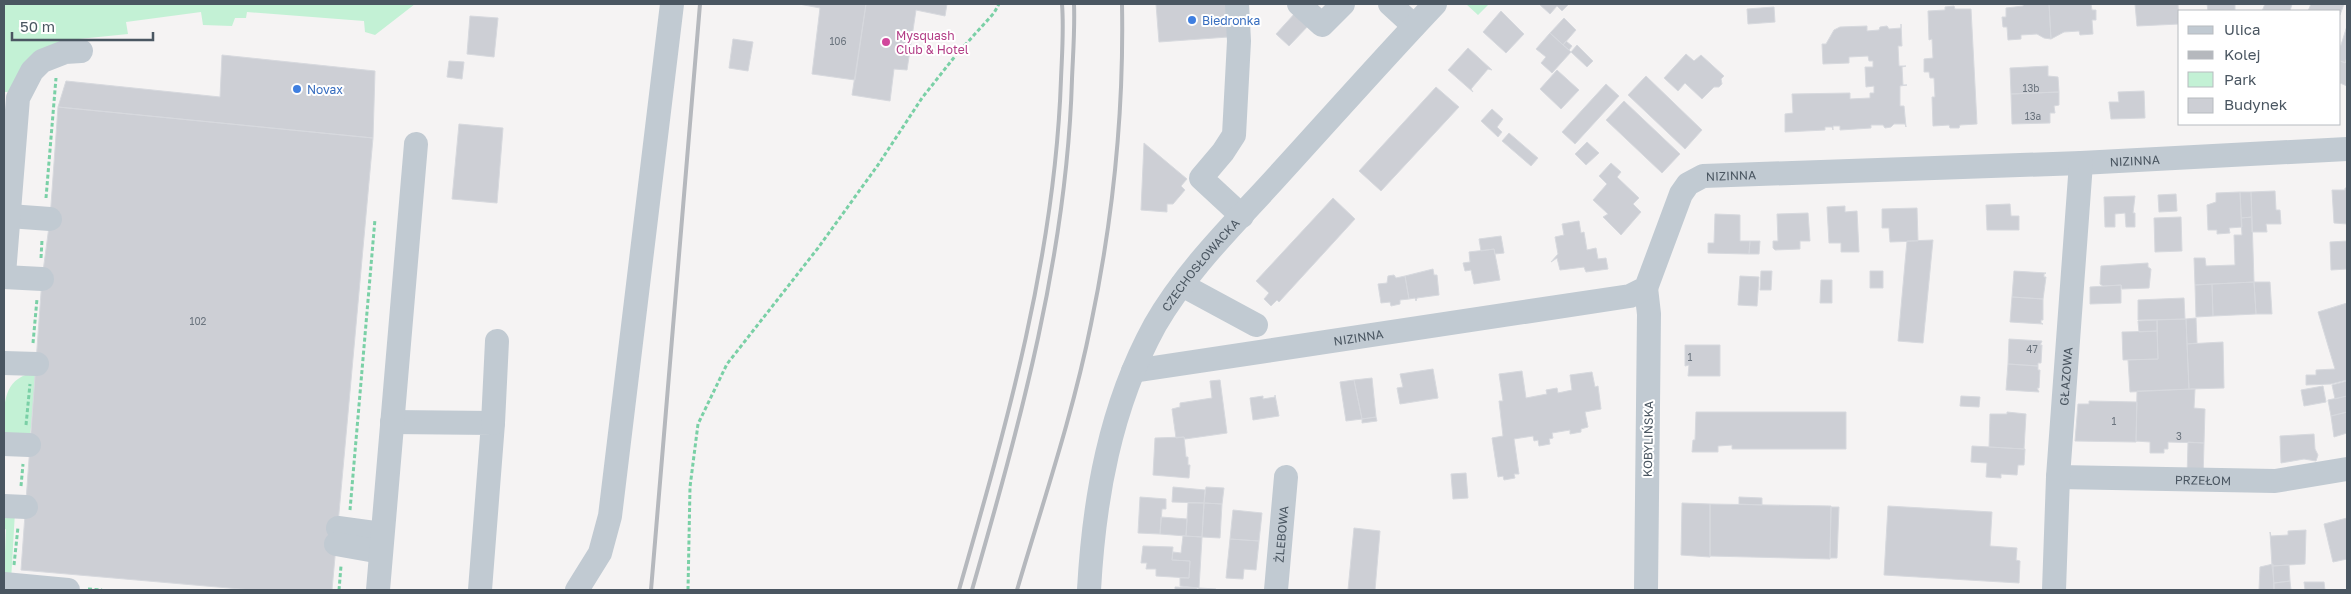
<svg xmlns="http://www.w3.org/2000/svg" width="2351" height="594" viewBox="0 0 2351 594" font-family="'Golos Text',sans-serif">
  <rect width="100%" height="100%" fill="#f5f3f3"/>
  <path fill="#c3f1d5" d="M4,4H415L375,35L365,32L364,21L247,12L246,18H235L232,26L203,25L201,12L126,22L128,34L69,40L12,92H4Z
    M1466,4H1489L1478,15Z
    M36,372L30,438L4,435C4,406 1,378 36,372Z
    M15,512L11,581L4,576L6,529L4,530V519Z"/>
  <path fill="#cdcfd5" stroke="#d7d9de" d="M799,4H866L855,80L812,74L820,8Z
    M866,4H947L945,16L916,10L907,70L894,69L890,101L852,95Z
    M1156,4H1226L1228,37L1159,42Z
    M1539,4H1566L1568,5L1562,11L1557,6L1550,14Z
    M2024,4H2049L2051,39L2044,38L2037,34L2021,35V39L2008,40L2007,27H2003L2002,17H2006V8L2023,6Z
    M2049,4H2091L2092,10H2096V20H2092L2093,34L2080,35L2079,31L2064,32L2051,39Z
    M2135,4H2178L2179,24L2137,26Z
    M2207,4H2235V10L2208,11Z
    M2265,4H2292L2290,11H2262Z
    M2311,4H2344L2340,15V11H2308Z
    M1954,6L1955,9H1971L1977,124L1960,125L1959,128H1950L1949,125L1933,126L1932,97H1935L1934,78H1930L1929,72H1924V59L1933,58L1932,39L1929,40L1928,11L1945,10V7Z
    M1774,7L1775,22L1748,24L1747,9Z
    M1501,11L1524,34L1506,53L1483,32Z
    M1296,12L1310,24L1289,46L1276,34Z
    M470,16L498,18L494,57L467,54Z
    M1564,18L1576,30L1563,45L1550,33Z
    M1901,24L1902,46H1898L1899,66H1906L1902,67L1903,85H1907L1900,86V106H1904L1906,127L1905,124H1894L1891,127L1885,128L1883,125H1871V128L1840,130V126H1833V130L1832,127H1825V130L1785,132V114L1793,113L1792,94L1850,93V99L1870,98V93H1874V86L1866,87L1865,67H1873V61H1869L1868,56L1849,57V63L1823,64L1822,44H1826L1834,30L1840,27L1867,26V31L1879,30L1880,27L1887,26L1889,29L1901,28Z
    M2347,26V57L2345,63L2340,61V48Z
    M1550,33L1571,52L1552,73L1541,63L1546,57L1536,49Z
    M733,39L753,42L748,71L729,68Z
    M1566,41L1572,46L1569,50L1563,45Z
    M1577,45L1593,61L1587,67L1571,52Z
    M1468,48L1492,70L1488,69L1471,89L1473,92L1448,70Z
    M1686,54L1694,61L1701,55L1724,76L1721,79L1722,84L1719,87H1714L1702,99L1685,83L1678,91L1664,78Z
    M222,55L375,71L373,138L58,107L66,81L220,97Z
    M449,61L464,62L462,79L447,77Z
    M2340,61L2347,63V86L2340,83Z
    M2048,66V76L2058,77L2059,92L2011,94L2010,68Z
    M1557,70L1579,90L1561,109L1540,89Z
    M1646,76L1702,130L1685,149L1628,95Z
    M1606,84L1619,96L1575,144L1562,132Z
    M1436,87L1459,107L1381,191L1359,171Z
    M2144,91L2145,118L2111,119L2109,102H2119L2118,92Z
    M2059,92V105L2054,106L2055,113H2050V123L2012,124L2011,94Z
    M1624,101L1680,154L1662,173L1606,120Z
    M58,107L373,138L332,590H252L21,570L42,279L50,219Z
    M1492,109L1503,119L1497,127L1502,132L1498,137L1481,121Z
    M459,124L503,128L497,203L452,199Z
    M1509,133L1538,158L1531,166L1502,141Z
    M1587,142L1599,153L1586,165L1575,154Z
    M1144,143L1187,179L1181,186L1185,190L1173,204H1167V212L1141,210Z
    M1611,163L1621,172L1617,177L1639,198L1633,204L1641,212L1621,235L1603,217L1608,214L1593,200L1607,184L1599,176Z
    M2345,188H2347V224L2334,223L2332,190H2345Z
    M2275,191L2276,210H2280L2281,224H2266L2267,232H2252L2251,192Z
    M2240,192L2242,227L2229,228L2230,233L2217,234V230H2208L2207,205L2216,202V193Z
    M2240,192H2251L2252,217L2241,218Z
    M2176,194L2177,211L2159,212L2158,195Z
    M2135,196L2133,213H2135V227H2126L2125,213L2115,214V227H2105L2104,197Z
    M1333,198L1355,219L1279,302L1277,300L1271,306L1264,299L1269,293L1256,281Z
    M2010,204L2011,216H2019V230H1987L1986,205Z
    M1845,206V212L1857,211L1859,252H1841V243H1829L1827,207Z
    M1917,208L1918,241L1890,242L1889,228H1882V209Z
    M1808,213L1810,241H1800V249L1775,250L1773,248V241H1778L1777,214Z
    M1715,214L1740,215V241H1750L1749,254L1708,253V243H1714Z
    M2181,217L2182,251L2155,252L2154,218Z
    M2252,217L2254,282L2195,285L2194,258H2205L2206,266L2235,265L2234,235H2242L2241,218Z
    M1579,221L1581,233L1584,232L1587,250L1596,248L1598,259L1606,258L1608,269L1586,272L1584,267L1560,270L1557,258L1551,262L1558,254L1555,237L1564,235L1562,224Z
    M1501,236L1504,253L1495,254L1494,249L1481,251L1479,239Z
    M1933,240L1923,343L1898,341L1907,241Z
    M1750,241H1760L1759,254H1749Z
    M2347,241V269L2331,270L2330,242Z
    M1494,249L1500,280L1474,284L1471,270L1465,271L1463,263L1470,262L1469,252Z
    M2148,263V267L2151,269L2149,288L2122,289L2121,285L2103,286L2100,284L2101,266Z
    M1433,269L1434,275H1437L1439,295L1417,298L1416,301L1415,298L1409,299L1405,276Z
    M1761,271H1772L1771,290H1760Z
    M1870,271H1883V288H1870Z
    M2014,271L2046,273L2044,274V277H2046L2043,299L2012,297Z
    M1394,275L1396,278L1405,276L1409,299L1400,300V304L1391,306L1390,302L1381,303L1378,284L1387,283L1388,276Z
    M1740,276L1759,277L1757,306L1738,305Z
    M1821,280H1832V303H1820Z
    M2254,282L2256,314L2213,316L2212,284Z
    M2254,282H2270L2272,314H2256Z
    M2212,284L2213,316L2196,317L2195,285Z
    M2121,285V303L2090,304V287Z
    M2012,297L2043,299V320H2041V323L2043,324L2010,322Z
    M2184,298L2185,319L2138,320V300Z
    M2347,303V380L2331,384L2306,385V375H2316V370L2335,369L2318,312Z
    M2196,318L2197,343L2187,344L2186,319Z
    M2186,319L2189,389L2130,392L2128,360L2158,359L2157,320Z
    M2157,320V331L2139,332L2138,321Z
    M2157,331L2158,359L2123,360L2122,332Z
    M2009,339L2042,341L2040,345H2042L2041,363H2038V366L2008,364Z
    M2223,342L2224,388L2189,389L2187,344Z
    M1685,345H1720V376H1688L1689,365L1685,366Z
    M2008,364L2038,366V370H2040L2039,388H2037L2039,392L2006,390Z
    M1433,369L1438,398L1400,404L1397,388L1403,387L1400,374Z
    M1522,371L1526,398L1547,394L1546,390L1557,388L1558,393L1572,390L1570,375L1592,372L1595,387L1598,386L1601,409L1585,412L1588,427L1581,429V432L1570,434V430L1552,433L1553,438L1549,439L1550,444L1539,446L1538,440L1534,441L1533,436L1514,439L1519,474H1514L1515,478L1504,480L1503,476L1498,477L1492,438L1503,436L1499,401H1503L1499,374Z
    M1372,378L1376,417L1362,419L1354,380Z
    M1220,380L1227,433L1185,439L1184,437L1176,438L1172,409L1180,407V403L1212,398L1210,381Z
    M1354,380L1362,419L1346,421L1340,382Z
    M2347,381V396L2335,399L2332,385Z
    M2323,386L2326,402L2304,406L2301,390Z
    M2195,389L2194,408L2205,409L2204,443L2168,442V449H2164V453H2150V442L2136,441L2137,391Z
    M1275,395L1279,416L1253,420L1250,398L1263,396V399L1275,397Z
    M1961,396L1980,397L1979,407L1960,406Z
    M2347,396V412L2331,416L2328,400Z
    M2089,401L2137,402L2136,442L2075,441L2078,404H2089Z
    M1696,412H1846V449H1732V445L1718,446V452H1692L1693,440H1695Z
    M2007,412L2026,414L2024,449L1989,447L1990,414H2007Z
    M2347,412V433L2334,437L2331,416Z
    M1376,417L1377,421L1362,423V419Z
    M2314,434L2315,449L2318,455L2316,461L2304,459L2281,463L2280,436Z
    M1184,437L1186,457H1188V465H1190L1189,478L1153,475L1155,438Z
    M2188,442L2204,443L2203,478H2187Z
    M1972,446L2025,449L2024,465H2018L2017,475L2001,474V478L1986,477L1987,463L1971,462Z
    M1466,473L1468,498L1453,499L1451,474Z
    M1173,487L1205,490L1204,503L1172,502Z
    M1206,487L1224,488L1222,504L1204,503Z
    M1140,497L1166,499V509H1162L1160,534L1138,533Z
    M1739,497L1762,498V505L1739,504Z
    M1188,503H1204L1202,537L1186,536Z
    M1204,503L1222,504L1220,538L1202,537Z
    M1682,503L1710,504V557L1681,555Z
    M1710,504L1831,506L1830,559L1710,556Z
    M1888,506L1992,512L1990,546L2017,548L2016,560L2020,561L2019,583L1884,575Z
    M1831,507H1839L1837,558H1830Z
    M1233,510L1262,513L1259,541L1230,539Z
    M1161,517L1187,519L1186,536L1160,534Z
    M2347,518V559L2333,562L2324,524Z
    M1354,528L1380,531L1375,590H1348Z
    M2306,530L2305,564L2272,566L2270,532L2271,536L2288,535V531Z
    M1183,536L1202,537L1199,588L1180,586V578H1189L1190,561L1172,560L1173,552L1181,553Z
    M1230,539L1259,541L1256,570L1244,569L1243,579L1226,578Z
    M1143,546L1173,547L1172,560L1190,561L1189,578L1156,576V569H1146L1147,563H1141Z
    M2273,564L2274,590H2259L2260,567Z
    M2289,565L2290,581L2274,583L2272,566Z
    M2290,581L2291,590H2274V583Z
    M2304,582H2324L2325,590H2305Z
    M1175,587L1197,588V590H1175Z
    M1199,588L1216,589V590H1198Z"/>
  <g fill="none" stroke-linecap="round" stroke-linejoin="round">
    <path stroke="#7ad0a6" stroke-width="3" stroke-dasharray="4 2.5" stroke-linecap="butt" d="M46,198L56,78
      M41,258L42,240
      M33,343L37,299
      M26,425L30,384
      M21,486L23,464
      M350,510L375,219
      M14,565L18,527
      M88,589L102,590
      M339,590L341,566
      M688,590L690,487L698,424L727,364L818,248L878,165L922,98L956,55L994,13L999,4"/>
    <g stroke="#c1cad2" stroke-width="24">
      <path d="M1237,4L1239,41L1234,135L1223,152L1201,178L1242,216"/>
      <path d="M1299,4L1322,25L1343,4"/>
      <path d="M1390,4L1414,26"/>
      <path d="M9,216L50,219"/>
      <path d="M4,274L18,98L32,71L42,61L65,52L81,51"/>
      <path d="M4,277L42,279"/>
      <path d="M1182,285L1256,325"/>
      <path d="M1646,288L1649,314L1646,590"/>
      <path d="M4,363L37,364"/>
      <path id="s1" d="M1133,371L1630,296L1646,288L1681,194L1688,184L1703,176L2081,163L2347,149"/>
      <path d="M392,422L493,423L480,590"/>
      <path d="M493,423L497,341"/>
      <path d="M4,444L29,445"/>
      <path id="s2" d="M2058,477L2275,481L2347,469"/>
      <path d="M4,506L26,507"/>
      <path d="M338,528L382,534"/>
      <path d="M336,544L381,552"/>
      <path d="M4,584L68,590"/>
      <path d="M378,590L416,144"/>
      <path d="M577,590L600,553L610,516L672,4"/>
      <path id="s3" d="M1089,590C1094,499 1110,407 1155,325C1186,271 1232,226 1274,180C1328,121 1380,62 1435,4"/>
      <path id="s4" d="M1276,590L1286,477"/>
      <path id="s5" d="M2054,590L2058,477L2081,163"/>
    </g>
    <path stroke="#b5b8bd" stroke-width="4" d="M651,590L700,4
      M959,590C1007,423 1055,255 1061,79C1062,54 1064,29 1062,4
      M972,590C1020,423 1067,254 1072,79C1073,54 1075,29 1074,4
      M1017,590C1043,502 1073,414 1091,324C1113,219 1124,111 1122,4"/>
  </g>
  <g fill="#3f7fe0" stroke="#fff" stroke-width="2">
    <circle cx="1192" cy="20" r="5"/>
    <circle cx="297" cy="89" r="5"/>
  </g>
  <circle fill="#d1479c" stroke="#fff" stroke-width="2" cx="886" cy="42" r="5"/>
  <g text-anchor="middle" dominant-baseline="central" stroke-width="4" stroke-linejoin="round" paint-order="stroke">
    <g font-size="10" fill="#6b747e">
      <text x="838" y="41">106</text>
      <text x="2031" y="88">13b</text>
      <text x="2033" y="116">13a</text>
      <text x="198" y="321">102</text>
      <text x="2032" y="349">47</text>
      <text x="1690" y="357">1</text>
      <text x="2114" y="421">1</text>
      <text x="2179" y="436">3</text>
    </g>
    <g font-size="12" fill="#366cbe" stroke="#fff" text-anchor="start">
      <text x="1202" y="20">Biedronka</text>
      <text x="307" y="89">Novax</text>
    </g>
    <g font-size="12" fill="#b23c85" stroke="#fff" text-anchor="start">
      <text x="896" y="35">Mysquash<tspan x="896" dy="14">Club &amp; Hotel</tspan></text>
    </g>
    <g font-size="12" fill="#4a5661" stroke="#fff">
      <text stroke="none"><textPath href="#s1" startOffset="1082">NIZINNA</textPath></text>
      <text stroke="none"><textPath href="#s1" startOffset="678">NIZINNA</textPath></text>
      <text stroke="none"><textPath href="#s3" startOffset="351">CZECHOSŁOWACKA</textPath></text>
      <text stroke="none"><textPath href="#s1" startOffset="228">NIZINNA</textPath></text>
      <text stroke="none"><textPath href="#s5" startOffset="214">GŁAZOWA</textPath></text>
      <text transform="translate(1648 439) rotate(-89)">KOBYLIŃSKA</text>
      <text stroke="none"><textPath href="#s2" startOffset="145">PRZEŁOM</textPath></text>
      <text stroke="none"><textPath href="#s4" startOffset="56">ŻLEBOWA</textPath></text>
    </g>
  </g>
  <rect width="2351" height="594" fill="none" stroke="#4a5661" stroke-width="10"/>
  <rect x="2178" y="10" width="162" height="115" fill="#ffffff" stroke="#b7bbc0"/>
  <rect x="2188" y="26" width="25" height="8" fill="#c1cad2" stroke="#b7bbc0"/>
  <text x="2224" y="35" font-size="15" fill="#4a5661">Ulica</text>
  <rect x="2188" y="51" width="25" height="8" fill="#b5b8bd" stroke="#b7bbc0"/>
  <text x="2224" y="60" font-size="15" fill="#4a5661">Kolej</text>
  <rect x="2188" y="72" width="25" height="15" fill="#c3f1d5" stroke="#b7bbc0"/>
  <text x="2224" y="85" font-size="15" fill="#4a5661">Park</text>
  <rect x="2188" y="98" width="25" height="15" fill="#cdcfd5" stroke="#b7bbc0"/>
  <text x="2224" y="110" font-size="15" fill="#4a5661">Budynek</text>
  <path d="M12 32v8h141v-8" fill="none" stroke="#4a5661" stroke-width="2.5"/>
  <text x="20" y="32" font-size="15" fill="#4a5661" stroke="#ffffff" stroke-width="4" paint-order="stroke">50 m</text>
</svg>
